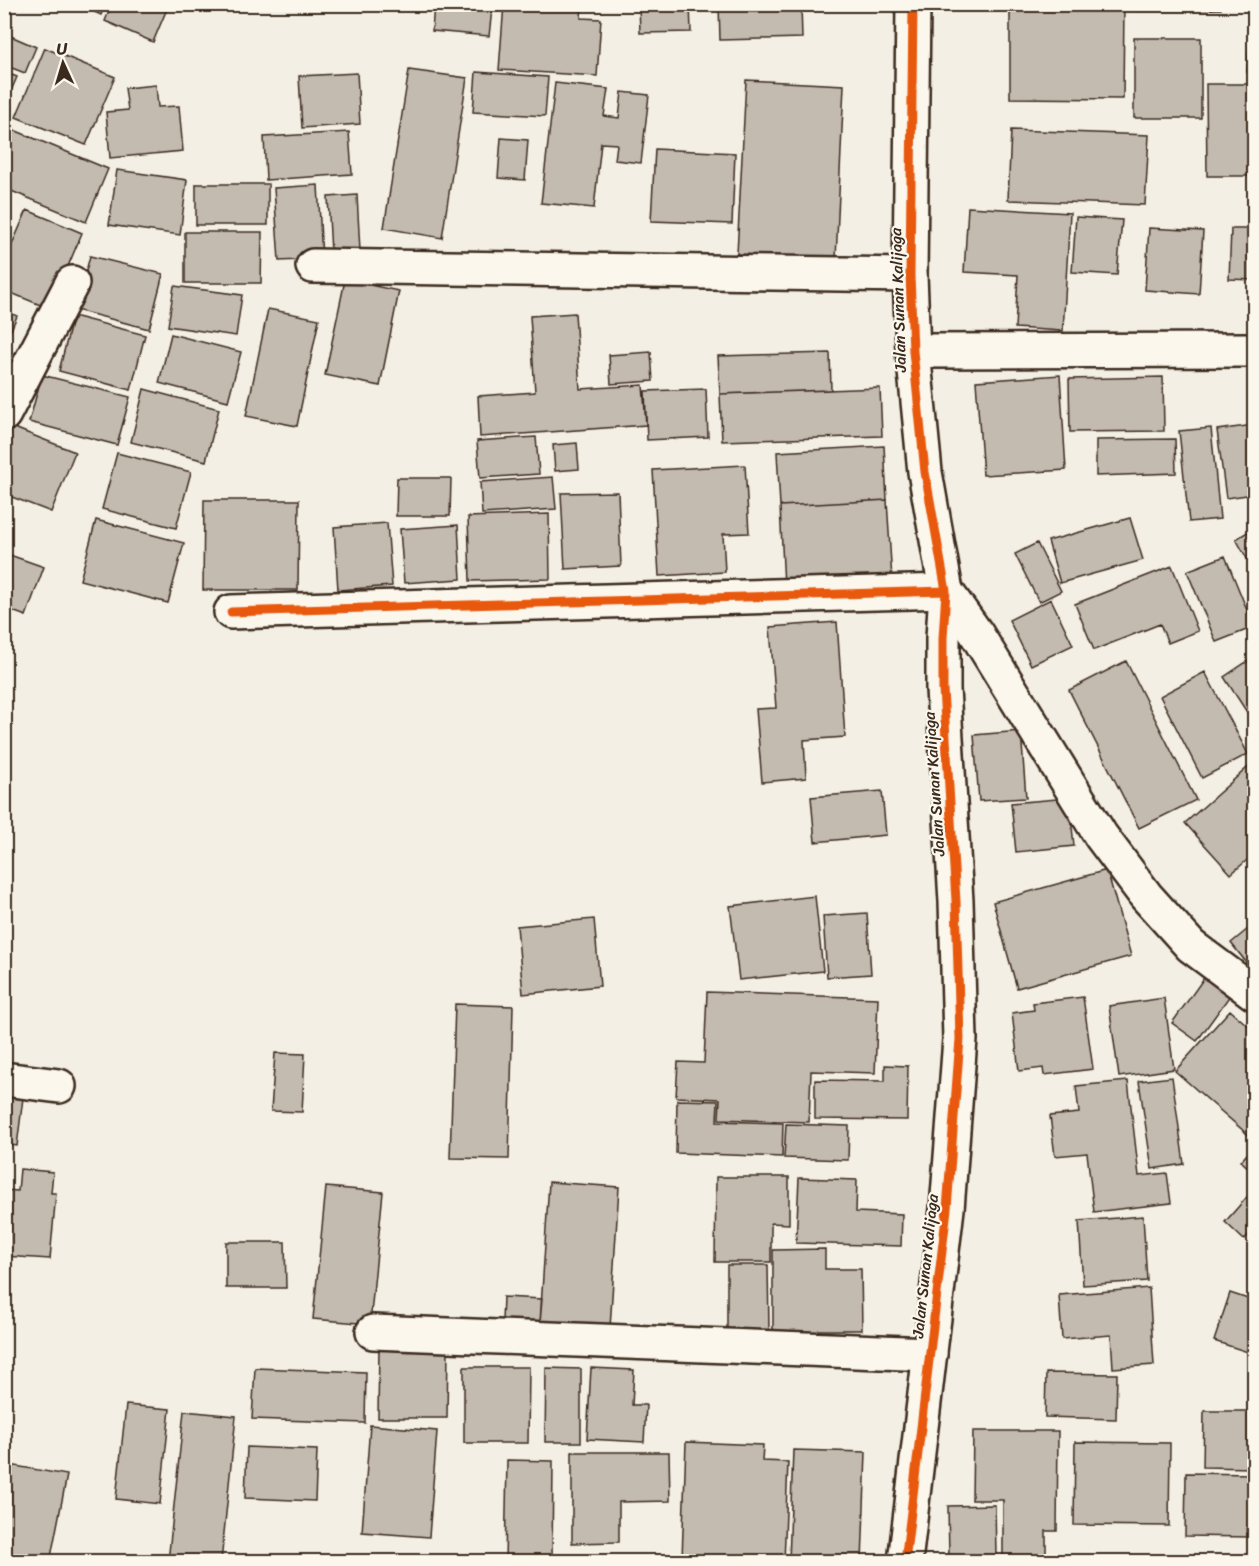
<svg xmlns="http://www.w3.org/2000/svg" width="1259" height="1566" viewBox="0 0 1259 1566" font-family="Sriracha,sans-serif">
  <rect width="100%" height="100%" fill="#f3efe4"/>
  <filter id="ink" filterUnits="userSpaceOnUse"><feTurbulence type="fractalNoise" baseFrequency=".0167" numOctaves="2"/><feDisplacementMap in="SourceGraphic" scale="12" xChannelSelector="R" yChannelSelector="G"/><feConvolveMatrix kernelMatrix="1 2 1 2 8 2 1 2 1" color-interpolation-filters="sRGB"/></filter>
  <g filter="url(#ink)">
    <path fill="#c3bbb0" stroke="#3b2a1e" stroke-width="1.5" d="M77,4H105L101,15Z
      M112,4H169L153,42L105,21Z
      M434,4L492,9L489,36L432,31Z
      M504,4H582L581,18L601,19L597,76L499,70Z
      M639,4H690L691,32L640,33Z
      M719,4H801L802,38L720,40Z
      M1010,4H1124L1123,99L1010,98Z
      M1139,4H1221V9L1139,11Z
      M1251,20H1254V73L1247,72Z
      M6,34L36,47L25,73L4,65Z
      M1134,38H1201V118H1134Z
      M45,48L115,77L86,145L16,117Z
      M409,70L467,78L442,238L384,228Z
      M4,72L17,77L5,105L4,104Z
      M476,72L548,77L545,116L473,112Z
      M357,73L360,124L302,128L299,76Z
      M746,80L844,85L836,259L737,254Z
      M555,83L608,89L604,116L619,118L622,92L649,95L641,163L615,160L617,144L601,143L594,208L541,203Z
      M1206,84H1254V176H1207Z
      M156,85L158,107L179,106L183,151L110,158L106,112L128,110L125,88Z
      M14,130L108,169L86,222L4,188V153Z
      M1011,130L1149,135L1145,205L1008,200Z
      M349,132L352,174L266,180L264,137Z
      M501,138L528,140L525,180L498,178Z
      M655,149L735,153L732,224L651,221Z
      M117,170L187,180L180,235L109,225Z
      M196,184H268V225H196Z
      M318,185L322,259L279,261L274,188Z
      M357,195L360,251L331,253L328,197Z
      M968,207L1070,213L1063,331L1015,328L1018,275L964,272Z
      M27,210L82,233L50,309L4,290V263Z
      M1076,217L1122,220L1117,275L1072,272Z
      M1149,228L1203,231L1199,294L1145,290Z
      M1231,229H1254V280L1229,279Z
      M185,232H262L261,283H185Z
      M90,256L163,274L149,329L76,310Z
      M345,280L399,291L380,386L325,375Z
      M174,286L242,295L236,336L168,326Z
      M268,309L319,319L297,426L246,416Z
      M4,310L17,316L4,346Z
      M575,313L580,389L643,385L646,425L480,437L478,396L535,392L530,316Z
      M73,316L145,335L131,390L59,371Z
      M171,334L241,352L228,401L159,383Z
      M651,352L653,381L611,384L609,355Z
      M830,353L831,390L720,394L718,356Z
      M42,375L130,397L117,445L29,422Z
      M1060,375L1066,470L983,475L976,381Z
      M1163,377L1164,431L1070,432L1069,379Z
      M880,388L882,436L722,441L720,394Z
      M144,389L219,409L206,461L131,442Z
      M706,389L708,437L647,440L645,391Z
      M1254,425V494L1226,498L1217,430Z
      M12,427L75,452L51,512L4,494V446Z
      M1211,428L1220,519L1189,522L1179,431Z
      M536,437L539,474L480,478L477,441Z
      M1175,439L1176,473L1096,476V440Z
      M577,443L579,469L555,471L553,445Z
      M884,446L887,500L780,506L777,452Z
      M117,453L191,472L176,528L102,509Z
      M745,465L749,533L723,534L725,572L659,576L653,470Z
      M553,477L556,509L482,514L480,482Z
      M397,478H451L450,516H396Z
      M618,492L621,566L565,569L561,493Z
      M204,500H299L298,590H203Z
      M887,500L892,580L784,586L780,506Z
      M549,514L550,579L470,581L468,517Z
      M1130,518L1143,560L1060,583L1048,541Z
      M96,520L184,543L168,603L80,580Z
      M387,523L392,586L338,590L334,527Z
      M458,525L461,579L404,583L400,529Z
      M1254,528V571L1236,539Z
      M1037,543L1061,591L1039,602L1015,554Z
      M4,553L44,567L26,616L4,608Z
      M1225,556L1254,627L1216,642L1187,571Z
      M1172,566L1198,631L1168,643L1160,624L1094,650L1075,604Z
      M1051,599L1073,645L1031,665L1009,620Z
      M837,622L845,737L804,740L806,778L762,782L756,709L776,708L770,627Z
      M1254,657V723L1224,677Z
      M1126,661L1196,800L1139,828L1069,690Z
      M1205,672L1248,754L1202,778L1160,696Z
      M1021,731L1026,798L979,801L974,735Z
      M1254,762V854L1231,874L1185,823Z
      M882,791L886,835L815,842L811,797Z
      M1069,798L1074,846L1016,852L1011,803Z
      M1107,870L1131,956L1017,988L993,902Z
      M815,896L823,971L739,980L730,906Z
      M867,913L871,974L827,977L823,916Z
      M594,919L600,986L523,994L517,926Z
      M1254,924V972L1231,943Z
      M1206,975L1231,994L1197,1041L1172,1023Z
      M707,992L878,998L875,1073L811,1071L809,1122L719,1119L720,1099L676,1097L678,1062L704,1063Z
      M1083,997L1093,1069L1044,1075L1043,1068L1019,1071L1012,1013L1034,1010L1033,1003Z
      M1164,998L1174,1069L1119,1077L1109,1006Z
      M455,1004L513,1006L509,1159L450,1158Z
      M1230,1010L1254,1031V1137L1253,1139L1175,1071Z
      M275,1053L305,1054L302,1112L271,1111Z
      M885,1065L908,1066L907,1120L815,1119V1080L885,1081Z
      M1172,1077L1184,1164L1152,1169L1139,1081Z
      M1128,1081L1139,1176L1167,1173L1171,1203L1094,1212L1087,1153L1055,1156L1050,1116L1079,1113L1076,1086Z
      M4,1096L23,1098L17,1146L4,1144Z
      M677,1100L718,1101L717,1121L783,1123L782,1157L676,1153Z
      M786,1124L849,1126L848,1160L784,1158Z
      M1254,1146V1173L1241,1161Z
      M20,1169L53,1172L51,1193H56L50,1259L4,1256V1190L18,1191Z
      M716,1177H789V1224L771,1223V1262H715Z
      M799,1178L857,1180L856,1212L902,1214L901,1246L796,1243Z
      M549,1182L619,1187L610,1328L540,1323Z
      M326,1187L383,1192L370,1324L313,1319Z
      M1254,1189V1229L1244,1240L1225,1222Z
      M1143,1216L1147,1281L1083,1285L1079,1221Z
      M226,1242H285L286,1288H226Z
      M825,1249V1269H861L862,1330H819V1339H773V1250Z
      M727,1265H768L769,1331H727Z
      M1149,1288L1154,1365L1113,1368L1111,1335L1062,1339L1059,1295Z
      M1230,1293L1254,1301V1354L1214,1341Z
      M503,1297L542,1299L540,1323L502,1321Z
      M379,1347L448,1348L447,1418H378Z
      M464,1367H529L528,1443H464Z
      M255,1368L366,1372L365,1423L252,1419Z
      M546,1368L581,1369V1442H545Z
      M591,1368L634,1370L632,1405H646L644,1442L587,1439Z
      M1046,1373L1117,1374L1116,1419L1045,1417Z
      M126,1405L170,1409L160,1504L116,1499Z
      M184,1411L236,1416L221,1562H168Z
      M1204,1411H1254V1468L1203,1467Z
      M370,1425L437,1431L429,1537L362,1532Z
      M973,1431H1058L1057,1531H1046V1557H1003V1500H972Z
      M686,1442L763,1445L762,1461L788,1462L784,1562L682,1559Z
      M1075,1442L1170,1443L1169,1526L1074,1525Z
      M247,1447L317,1450L315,1501L245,1498Z
      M793,1450L866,1452L862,1562H789Z
      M572,1452H669L670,1501L619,1502V1542L572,1543Z
      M507,1460L553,1461L552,1562H505Z
      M4,1464L67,1475L50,1562H4Z
      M1186,1473L1254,1474L1253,1537L1185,1536Z
      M995,1505L996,1555L949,1556L948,1506Z"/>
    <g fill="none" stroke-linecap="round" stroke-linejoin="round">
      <g stroke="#3b2a1e" stroke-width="38">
        <path id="minor" d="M313,266L910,275
          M913,351L1254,350
          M4,414L72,283
          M231,612L946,591L976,633L1101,836L1146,896L1191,946L1254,993
          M4,1079L59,1086
          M373,1332L930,1354"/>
      </g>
      <g stroke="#3b2a1e" stroke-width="38">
        <path id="tertiary" d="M905,1562L947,1209L960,1039L956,901L943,689V638L946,591L925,472L913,351L910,275L913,4"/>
      </g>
      <use href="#minor" stroke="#fbf7ec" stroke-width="33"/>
      <use href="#tertiary" stroke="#fbf7ec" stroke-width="33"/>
      <g stroke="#fbf7ec" stroke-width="13">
        <path id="cycleway" d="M231,612L946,591
          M905,1562L947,1209L960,1039L956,901L943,689V638L946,591L925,472L913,351L910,275L913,4"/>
      </g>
      <use href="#cycleway" stroke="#e8590c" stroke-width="9"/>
    </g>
  </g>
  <g text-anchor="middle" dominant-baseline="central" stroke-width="4.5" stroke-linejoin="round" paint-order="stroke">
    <g font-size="16" fill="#3b2a1e" stroke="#fbf7ec">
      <text transform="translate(898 300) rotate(-92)">Jalan Sunan Kalijaga</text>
      <text transform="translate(934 784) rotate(-94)">Jalan Sunan Kalijaga</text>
      <text transform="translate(925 1266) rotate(-84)">Jalan Sunan Kalijaga</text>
    </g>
  </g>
  <rect width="1259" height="1566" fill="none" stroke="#fbf7ec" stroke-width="24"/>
  <rect x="12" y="12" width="1235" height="1542" fill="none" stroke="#3b2a1e" stroke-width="2" filter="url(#ink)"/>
  <g transform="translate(63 63) rotate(356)" stroke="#fbf7ec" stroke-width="4.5" paint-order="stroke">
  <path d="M0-4.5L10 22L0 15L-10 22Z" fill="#3b2a1e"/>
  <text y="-9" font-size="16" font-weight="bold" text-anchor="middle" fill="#3b2a1e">U</text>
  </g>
</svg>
